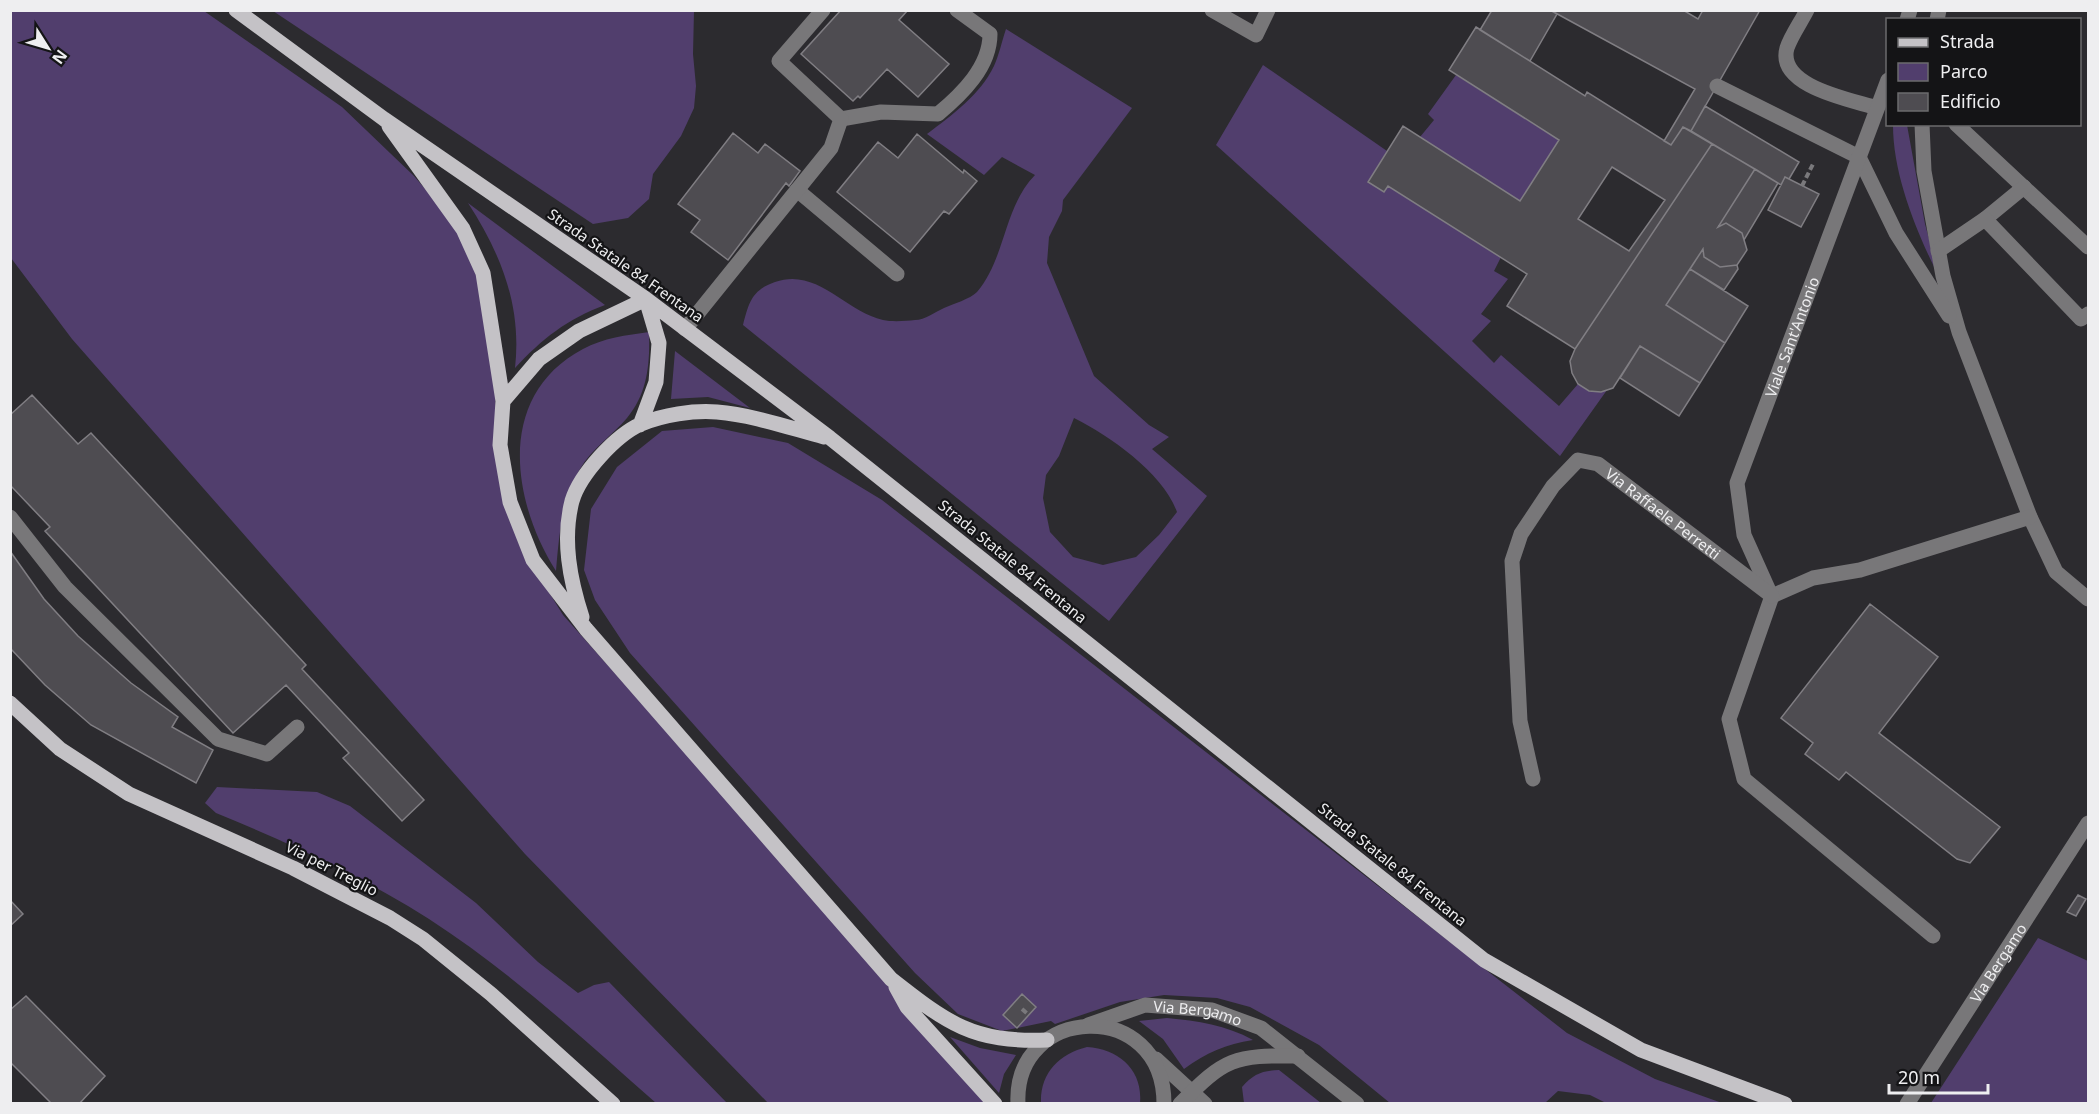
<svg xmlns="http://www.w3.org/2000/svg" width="2099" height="1114" viewBox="0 0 2099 1114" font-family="'Noto Sans',sans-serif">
  <rect width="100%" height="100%" fill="#2c2b2f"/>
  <path fill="#513e6d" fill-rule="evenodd" d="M11,11H204L342,107L414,176L453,221L479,280L495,379L497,463L518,542L563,615L775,853L988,1103H768L525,854L72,339L11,258Z
    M273,11H694L693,54L696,86L694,108L681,136L653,174L649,199L628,218L593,224Z
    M1006,29L1132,108L1063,200L1062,211L1049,237L1047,263L1094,376L1149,425L1169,437L1152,449L1207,496L1109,621L743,325C749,302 752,290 775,282C817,267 845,311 883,320C892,322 906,321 915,320C925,320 935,312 944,308C953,304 970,299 977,292C1006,258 1003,208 1035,175L1002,157L984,175L927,134C952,115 980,95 994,66C999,55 1002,41 1006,29ZM1074,418C1110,436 1163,473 1177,512L1159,535L1136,557L1103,565L1073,557L1050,532L1043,498L1046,475L1059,456Z
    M1263,65L1387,151L1368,182L1384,192L1388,186L1501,257L1494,271L1508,279L1481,314L1491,321L1472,341L1494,363L1501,355L1559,406L1578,384L1589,391L1607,390L1560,456L1216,145Z
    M1456,75L1559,140L1520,201L1420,137L1434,120L1428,114Z
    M1893,125H1907L1925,224L1940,279C1917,233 1893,176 1893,125Z
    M468,203L605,305C567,319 542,339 515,368C522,306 501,254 468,203Z
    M649,332C650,363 648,393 627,418C612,436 592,448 580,469C562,500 559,535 556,571C511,500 496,395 583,349C603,338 627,335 649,332Z
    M675,351L750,408L708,397L671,399Z
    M713,427L788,443L882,500L1567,1033L1655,1079L1722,1103H1606L1590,1095L1558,1091L1545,1103H1390L1319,1045L1250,1007L1217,998L1164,995L1120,1002L1055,1024L1051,1021L1002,1031L958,1014L915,973L630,653L595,600L584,570L591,509L617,467L662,431Z
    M217,787L317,792L350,806L476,903L538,962L578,993L594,985L609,982L727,1103H656C583,1039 511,972 429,919C362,876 289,843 216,813L205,803Z
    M2038,938L2088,961V1103H1931Z
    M1167,1018C1198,1021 1226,1025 1253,1040C1226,1044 1206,1053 1184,1069L1163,1039L1139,1021Z
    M950,1037L980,1048L1016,1055L1004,1074L999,1093Z
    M1087,1047C1119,1049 1143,1070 1140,1103H1041C1040,1073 1059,1054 1087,1047Z
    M1279,1070L1321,1103H1244L1242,1087C1254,1074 1261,1071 1279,1070Z"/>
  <path fill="#4e4c51" stroke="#807e83" stroke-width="1.5" fill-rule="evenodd" d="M841,10H908L899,20L949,64L918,97L887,69L860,98L858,96L853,101L801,54Z
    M1492,10H1550L1557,14L1530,61L1480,30Z
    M1550,10H1683L1698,19L1703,10H1760L1691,131L1683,127L1671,145L1664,141L1695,89Z
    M1476,27L1585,96L1587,92L1671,145L1683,127L1712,144L1575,349L1507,306L1527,274L1388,186L1384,192L1368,182L1403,126L1520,201L1559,140L1449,70ZM1612,167L1665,200L1629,251L1578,219Z
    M1705,106L1799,162L1789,179L1785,177L1781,185L1691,131Z
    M733,133L758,153L765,144L800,171L789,186L786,183L728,260L691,232L700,220L678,204Z
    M917,134L963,173L964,170L977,181L949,214L944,211L910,252L837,192L878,142L898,158Z
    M1712,144L1755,169L1718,227L1726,223L1742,233L1747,250L1737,265L1720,267L1704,257L1703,249L1666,305L1725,343L1700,383L1640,346L1613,388L1601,392L1589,391L1578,384L1572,373L1570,361L1575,349Z
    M1755,169L1778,183L1744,240L1742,233L1726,223L1718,227Z
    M1785,177L1819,194L1801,227L1768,210Z
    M1703,249L1704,257L1720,267L1737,265L1738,269L1724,290L1690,269Z
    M1690,269L1748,306L1725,343L1666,305Z
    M1640,346L1700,383L1679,416L1620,378Z
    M32,395L78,444L91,433L306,665L302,669L424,800L402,821L343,758L349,753L286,685L233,733L45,531L50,527L10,485V415Z
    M10,551L44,599L78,636L131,683L178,717L172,727L213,750L196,783L91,725L45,685L10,648Z
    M1870,604L1938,657L1879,733L2000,827L1970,863L1957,859L1846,772L1839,780L1805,754L1813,743L1781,718Z
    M2078,895L2086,899L2076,916L2067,912Z
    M10,900L23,914L10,926Z
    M1022,994L1036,1007L1017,1028L1003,1015Z
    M26,996L105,1076L79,1104H52L10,1062V1010Z"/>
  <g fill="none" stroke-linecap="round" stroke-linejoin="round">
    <path stroke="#7a797c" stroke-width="4" stroke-dasharray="6 3" stroke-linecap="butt" d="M1802,186L1814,162
      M1022,1009L1029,1015"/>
    <g stroke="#787779" stroke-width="15">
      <path d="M1212,10L1256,35L1268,10"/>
      <path d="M1807,10C1801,22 1791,36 1787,48C1776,87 1853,100 1877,108"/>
      <path d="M1907,20L1910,10"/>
      <path d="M1937,20L1939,10"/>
      <path d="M1717,86L1859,157"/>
      <path d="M841,119L881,112L938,114C962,94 990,67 990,34L957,10"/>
      <path d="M1922,124L1924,171L1943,276L1959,332L2030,517L2056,572L2088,599"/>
      <path d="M1956,124L2088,247"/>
      <path d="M1859,157L1896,233L1949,316"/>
      <path d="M797,190L897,274"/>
      <path d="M1985,219L2024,187"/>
      <path d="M1938,251L1985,219L2081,319L2088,314"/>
      <path d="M685,329L831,148L841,119L779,61L823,10"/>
      <path d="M10,517L65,587L218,739L267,754L297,727"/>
      <path id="s1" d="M1770,593L1744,535L1737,483L1888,80"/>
      <path d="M1772,596L1729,719L1744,779L1933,936"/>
      <path d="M1772,596L1813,578L1860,570L2030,517"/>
      <path id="s2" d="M1533,779L1520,721L1512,561L1521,534L1553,486L1578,460L1598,464L1772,596"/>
      <path id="s3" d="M1088,1025L1145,1005L1212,1010L1261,1028L1357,1104"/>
      <path d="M1156,1059L1205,1104"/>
      <path d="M1018,1104C1013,1004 1164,997 1164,1104"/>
      <path d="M1180,1104C1225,1058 1234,1055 1298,1056"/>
      <path id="s4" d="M1907,1104L2088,823"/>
    </g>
    <path stroke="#c4c2c6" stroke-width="15" d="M236,10L384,119L646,299L830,438L1484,960L1641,1050L1785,1104
      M389,126L463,229L483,273L503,401L500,445L510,502L533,560L586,629L891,979C947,1023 973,1043 1047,1040
      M503,401L539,359L579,331L646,299
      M640,425L656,382L659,343L646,299
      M582,617C570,580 562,540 572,501C580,474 616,435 641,424C663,415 693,410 717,412C753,415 790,428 824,437
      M10,703L60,749L129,794L293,868L390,918L423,939L491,994L613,1104
      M896,987L907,1007L995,1104"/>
  </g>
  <g text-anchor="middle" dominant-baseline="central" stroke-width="4.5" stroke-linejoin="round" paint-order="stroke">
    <g font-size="15" fill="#eeeef0" stroke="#141416">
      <text transform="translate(626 265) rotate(35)">Strada Statale 84 Frentana</text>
      <text stroke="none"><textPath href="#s1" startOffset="272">Viale Sant'Antonio</textPath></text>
      <text stroke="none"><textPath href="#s2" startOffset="444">Via Raffaele Perretti</textPath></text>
      <text transform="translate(1013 561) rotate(39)">Strada Statale 84 Frentana</text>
      <text transform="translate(1393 864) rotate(39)">Strada Statale 84 Frentana</text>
      <text transform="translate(332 868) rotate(27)">Via per Treglio</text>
      <text stroke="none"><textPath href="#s4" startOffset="168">Via Bergamo</textPath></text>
      <text stroke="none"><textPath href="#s3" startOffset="114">Via Bergamo</textPath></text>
    </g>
  </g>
  <rect width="2099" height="1114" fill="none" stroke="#eeeef0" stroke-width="24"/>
  <rect x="1886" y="18" width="195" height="108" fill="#141416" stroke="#6b6b6d" stroke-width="1.5"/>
  <rect x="1898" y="38" width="30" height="9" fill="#c4c2c6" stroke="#6b6b6d" stroke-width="1.5"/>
  <text x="1940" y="48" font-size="18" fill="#eeeef0">Strada</text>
  <rect x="1898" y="63" width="30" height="18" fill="#513e6d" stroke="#6b6b6d" stroke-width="1.5"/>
  <text x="1940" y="78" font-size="18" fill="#eeeef0">Parco</text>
  <rect x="1898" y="93" width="30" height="18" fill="#4e4c51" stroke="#6b6b6d" stroke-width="1.5"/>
  <text x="1940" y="108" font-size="18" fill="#eeeef0">Edificio</text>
  <g transform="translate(48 48) rotate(127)" stroke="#141416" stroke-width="4.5" paint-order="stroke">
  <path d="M0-4.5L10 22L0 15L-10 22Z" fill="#eeeef0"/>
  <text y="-9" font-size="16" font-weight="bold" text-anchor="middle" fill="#eeeef0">N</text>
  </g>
  <path d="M1889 1084v9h99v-9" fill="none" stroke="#eeeef0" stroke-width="3"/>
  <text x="1898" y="1084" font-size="18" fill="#eeeef0" stroke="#141416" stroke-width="4.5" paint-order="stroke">20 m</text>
</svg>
